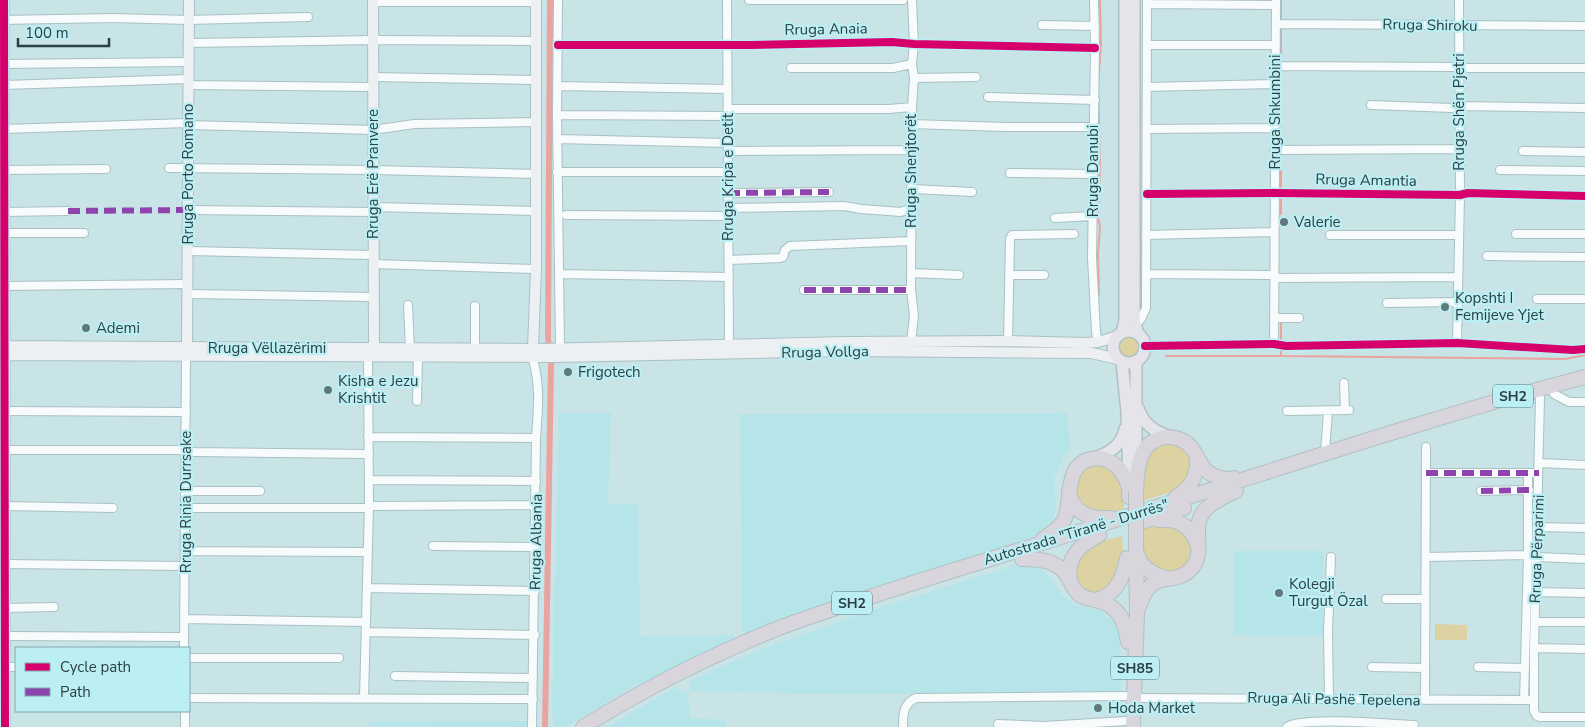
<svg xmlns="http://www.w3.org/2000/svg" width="1585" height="727" viewBox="0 0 1585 727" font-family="'Nunito Sans',sans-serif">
  <rect width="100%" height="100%" fill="#c8e4e7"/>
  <path fill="#b6e5e9" d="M559,413H611L608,504H638L640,636L734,635L737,640L624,691L566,727H554L552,712Z
    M1067,413L1070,448L1062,458L1054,479L1056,503L1054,519L1035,537L933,570L747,637L742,631L740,414Z
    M1234,551H1323V636L1234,635Z
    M1026,562L1042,570L1052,579L1061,594L1075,605L1099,610L1119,625L1121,693L835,694L690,691L691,681L759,650L869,611Z
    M674,688L688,693L690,718L726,720V727H607Z
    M527,721L528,727H369V722Z"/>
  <path fill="#ddd2a2" d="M1118 347a11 11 0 1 1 22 0a11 11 0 1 1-22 0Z
    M1165,440L1188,449L1194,472L1175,491L1142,501L1144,457Z
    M1095,463L1114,468L1124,490V510L1100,515L1076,504L1075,476Z
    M1164,523L1183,528L1194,550L1186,567L1165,575L1143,559L1141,528Z
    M1122,536L1125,570L1106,594L1088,593L1077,584L1074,560L1096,543Z
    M1435,624L1467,625V640H1435Z"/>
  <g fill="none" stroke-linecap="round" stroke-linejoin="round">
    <path stroke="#eba39f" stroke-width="2" d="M1281,22V0
      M1281,62V27
      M1281,81V69
      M1281,145V131
      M1281,152V160
      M1281,189V170
      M1281,214V196
      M1099,295L1098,254L1100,227L1098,217L1100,169L1098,85L1101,44L1100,0
      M1281,342V322
      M1281,350V356L1565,359L1585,355
      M1166,356H1281"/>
    <path stroke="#eba39f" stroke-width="6" d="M545,727L551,362L548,339L550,0"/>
    <g stroke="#aac0c3" stroke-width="10">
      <path id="street" d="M558,0L557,115L560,348
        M727,0L729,348
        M749,0H903
        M1094,0L1095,48L1092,258L1096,332L1098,342
        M373,2H536
        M1147,4L1276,5
        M0,20L114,18L188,20L308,17
        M1276,24L1585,26
        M1042,25L1095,26
        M188,43L373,40L536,41
        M558,45H749L892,42L914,44L1095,48
        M1147,45H1276
        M0,64L188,62
        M1275,66L1459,67
        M791,68H893L912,64
        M1468,68H1585
        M373,77L535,80
        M914,78L976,77
        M4,85L188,79
        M188,85L373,87
        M557,86L727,89
        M1147,87L1276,84
        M988,97L1095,100
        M1371,105L1452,108L1458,106L1585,108
        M728,109H889L912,107
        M557,115L728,116
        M912,124L1005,127H1093
        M188,125L373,130L414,124L536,122
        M4,129L188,123
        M1147,129L1275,128
        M557,139L728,143
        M1274,150L1458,149
        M728,151L912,150
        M1523,151L1585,152
        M169,168L373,170L536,174
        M4,170L106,169
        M1500,170L1585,171
        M557,172H728
        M1010,173L1093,174
        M911,188L913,189L972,192
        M728,193L829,192
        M1147,194L1275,193L1460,195L1468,193L1585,196
        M373,207L536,211
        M728,208L844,206L861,209L901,212L903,211L911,210
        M188,210L373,212
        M4,212L68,211
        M566,215L728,216
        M1055,218L1093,216
        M4,233H84
        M1516,234H1585
        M1146,235L1274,232
        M1330,235H1459
        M188,251L373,255
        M1487,256L1585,257
        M729,260L780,258L783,257L785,250L790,246L911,241
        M373,264L536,269
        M911,273L959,275
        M559,274L729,277
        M1146,274L1274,275
        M1009,275H1044
        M1274,278L1457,277
        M3,286L188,284
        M804,290H911
        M188,294L373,297
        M1537,299H1585
        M1387,303L1458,302
        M408,305L410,349
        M475,306V349
        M1274,318H1299
        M1135,326L1141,319L1146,308L1147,0
        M1008,341L1010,239L1012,235L1074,234
        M911,343L914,315L911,290L912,107L914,78L912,64L914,44L912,0
        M1457,343L1460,195L1459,0
        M1274,344L1276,0
        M1145,346L1274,344L1286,346L1457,343L1573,350L1585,349
        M532,357C541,384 538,410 536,438L532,727
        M1344,383L1345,410
        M1554,394L1569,402H1585
        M1540,398L1534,648V711L1537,716L1541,717H1585
        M417,401L418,356
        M5,411L186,412
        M1287,411L1349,410
        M368,437L536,438
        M5,450H178L195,452L369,454
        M1325,452L1328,411
        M1539,463L1585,465
        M1426,473H1532
        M369,480L536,481
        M186,491H260
        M1481,491L1529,490
        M5,506L113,508
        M369,506L537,505
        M186,508H369
        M1537,527L1585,528
        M433,546L536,547
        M185,551L368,552
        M1426,557L1528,555
        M1537,557L1585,559
        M5,564L185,566
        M367,588L535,591
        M1536,592L1585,593
        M1386,599H1425
        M5,608L54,607
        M185,619L366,622
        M1535,622H1585
        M366,632L535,635
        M5,636L184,637
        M184,648L186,356
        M1534,648L1585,649
        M189,658H339
        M5,667H16
        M1372,667L1425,668
        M1478,667L1525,668
        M395,676L533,678
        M189,698L533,699
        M364,698L369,506L368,356
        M1134,698L1534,700
        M1329,700L1328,631L1331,557
        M1425,700L1426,447
        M1524,700L1528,555V473
        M998,724L1044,726L1126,721
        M185,727V711
        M903,727C903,714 903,704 916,698L1125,696
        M1287,727C1301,716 1392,724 1414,725"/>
    </g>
    <g stroke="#aac0c3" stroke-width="12">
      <path id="secondary" d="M4,0L5,727
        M373,0L374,348
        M0,346L538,349L847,342L1008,341L1087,343L1098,342L1118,336
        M187,347L189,0
        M533,349L536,269V0
        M0,355L555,357L847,351L1091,353L1118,359"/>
    </g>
    <g stroke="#b2c1c2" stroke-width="14">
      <path id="primary" d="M1134,0V320L1138,334
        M1113 347a16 16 0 1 1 32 0a16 16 0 1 1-32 0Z
        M1122,333L1125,320V0
        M1136,361V465
        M1122,362L1127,412L1129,485
        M1138,408C1144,425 1154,431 1170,437
        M1095,458C1111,452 1121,446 1125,429"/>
    </g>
    <g stroke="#b2c1c2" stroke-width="16">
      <path id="highway" d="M1069,491C1072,514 1091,519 1111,518
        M1136,492C1137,470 1138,440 1166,437C1174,437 1182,439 1188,444C1197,452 1199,465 1208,472C1216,478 1225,480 1234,478
        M1176,497C1191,488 1198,476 1197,458
        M1158,520C1177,518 1191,525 1197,544
        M1138,523L1184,508
        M1043,539C1051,533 1061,528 1065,518C1073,498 1062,460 1098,458C1107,458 1115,464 1121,471C1126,478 1130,488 1129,497
        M1137,553C1141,568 1152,574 1166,578
        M1022,559C1040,559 1059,560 1069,579C1072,585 1074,590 1080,595C1086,599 1092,599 1099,601C1120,607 1125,622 1128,642
        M1070,580C1066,556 1081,545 1099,535
        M1096,600C1117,594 1123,578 1127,558
        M1139,607C1152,565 1172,589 1191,569C1207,553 1190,529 1204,511C1212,502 1225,496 1236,491
        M583,727C644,689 707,657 774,630C810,616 848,604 885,592C956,569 1028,548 1099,525C1261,475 1421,420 1585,377
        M1133,727L1137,615L1136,543"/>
    </g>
    <use href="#street" stroke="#f7fbfb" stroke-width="8"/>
    <use href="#secondary" stroke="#edf0f2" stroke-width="10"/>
    <use href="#primary" stroke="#e4e4ea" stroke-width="11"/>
    <use href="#highway" stroke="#d8d5dd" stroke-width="14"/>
    <g stroke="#b2c1c2" stroke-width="16" stroke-linecap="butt">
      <path id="highway-bridge" d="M1136,543V492"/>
    </g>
    <use href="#highway-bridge" stroke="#d8d5dd" stroke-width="14"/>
    <path stroke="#8e44ad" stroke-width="6" stroke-dasharray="12 6" stroke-linecap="butt" d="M728,193L829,192
      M68,211L188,210
      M804,290H911
      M1426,473H1539
      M1481,491L1529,490"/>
    <g stroke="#bbeff4" stroke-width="11">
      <path id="cycleway" d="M4,0L5,727
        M558,45H749L892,42L914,44L1095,48
        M1147,194L1275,193L1460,195L1468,193L1585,196
        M1145,346L1274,344L1286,346L1457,343L1573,350L1585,349"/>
    </g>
    <use href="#cycleway" stroke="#d6006c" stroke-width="8"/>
  </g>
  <g fill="#62797c" stroke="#bbeff4" stroke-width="2">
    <circle cx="1284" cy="222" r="5"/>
    <circle cx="1445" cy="307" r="5"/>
    <circle cx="86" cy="328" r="5"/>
    <circle cx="568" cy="372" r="5"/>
    <circle cx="328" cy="390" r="5"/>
    <circle cx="1279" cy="593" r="5"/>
    <circle cx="1098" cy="708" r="5"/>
  </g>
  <g text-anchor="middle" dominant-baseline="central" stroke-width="4.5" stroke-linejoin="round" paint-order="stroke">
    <g fill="#bbeff4" stroke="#567477" stroke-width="1">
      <rect x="1493" y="384.5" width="40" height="23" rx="4"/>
      <rect x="832" y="591.5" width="40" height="23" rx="4"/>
      <rect x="1111" y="656.5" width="48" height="23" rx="4"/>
    </g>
    <g font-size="14" font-weight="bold" fill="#2b4042">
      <text x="1513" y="396">SH2</text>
      <text x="852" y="603">SH2</text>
      <text x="1135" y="668">SH85</text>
    </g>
    <g font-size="15" fill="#2b4042" stroke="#bbeff4">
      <text transform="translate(1430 25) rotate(1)">Rruga Shiroku</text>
      <text transform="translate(826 29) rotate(-1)">Rruga Anaia</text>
      <text transform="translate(1275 112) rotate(-90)">Rruga Shkumbini</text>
      <text transform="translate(1459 112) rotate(-90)">Rruga Shën Pjetri</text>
      <text transform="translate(911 171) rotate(-90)">Rruga Shenjtorët</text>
      <text transform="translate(1093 171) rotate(-90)">Rruga Danubi</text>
      <text transform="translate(188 174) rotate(-90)">Rruga Porto Romano</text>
      <text transform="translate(373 174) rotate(-90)">Rruga Erë Pranvere</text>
      <text transform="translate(728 177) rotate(-90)">Rruga Kripa e Detit</text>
      <text transform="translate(1366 180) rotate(1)">Rruga Amantia</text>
      <text x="267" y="348">Rruga Vëllazërimi</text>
      <text transform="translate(825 352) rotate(-1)">Rruga Vollga</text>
      <text transform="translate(186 502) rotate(-90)">Rruga Rinia Durrsake</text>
      <text transform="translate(1076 532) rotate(-17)">Autostrada "Tiranë - Durrës"</text>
      <text transform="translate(536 542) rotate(-89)">Rruga Albania</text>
      <text transform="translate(1537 549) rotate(-88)">Rruga Përparimi</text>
      <text transform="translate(1334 699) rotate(1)">Rruga Ali Pashë Tepelena</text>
    </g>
    <g font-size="15" fill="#2b4042" stroke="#bbeff4" text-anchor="start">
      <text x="1294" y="222">Valerie</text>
      <text x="1455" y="298">Kopshti I<tspan x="1455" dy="17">Femijeve Yjet</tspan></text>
      <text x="96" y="328">Ademi</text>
      <text x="578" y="372">Frigotech</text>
      <text x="338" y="381">Kisha e Jezu<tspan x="338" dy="17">Krishtit</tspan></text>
      <text x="1289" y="584">Kolegji<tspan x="1289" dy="17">Turgut Özal</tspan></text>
      <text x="1108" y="708">Hoda Market</text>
    </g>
  </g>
  <rect x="15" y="647" width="175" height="65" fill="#bbeff4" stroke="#81a9ad"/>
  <rect x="25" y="663" width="25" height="8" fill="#d6006c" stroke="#81a9ad"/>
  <text x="60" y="672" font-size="15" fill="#2b4042">Cycle path</text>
  <rect x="25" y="688" width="25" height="8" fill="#8e44ad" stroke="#81a9ad"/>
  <text x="60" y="697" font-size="15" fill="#2b4042">Path</text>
  <path d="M18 38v8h91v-8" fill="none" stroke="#2b4042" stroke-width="2.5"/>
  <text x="25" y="38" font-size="15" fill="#2b4042" stroke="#bbeff4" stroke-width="4" paint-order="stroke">100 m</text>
</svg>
